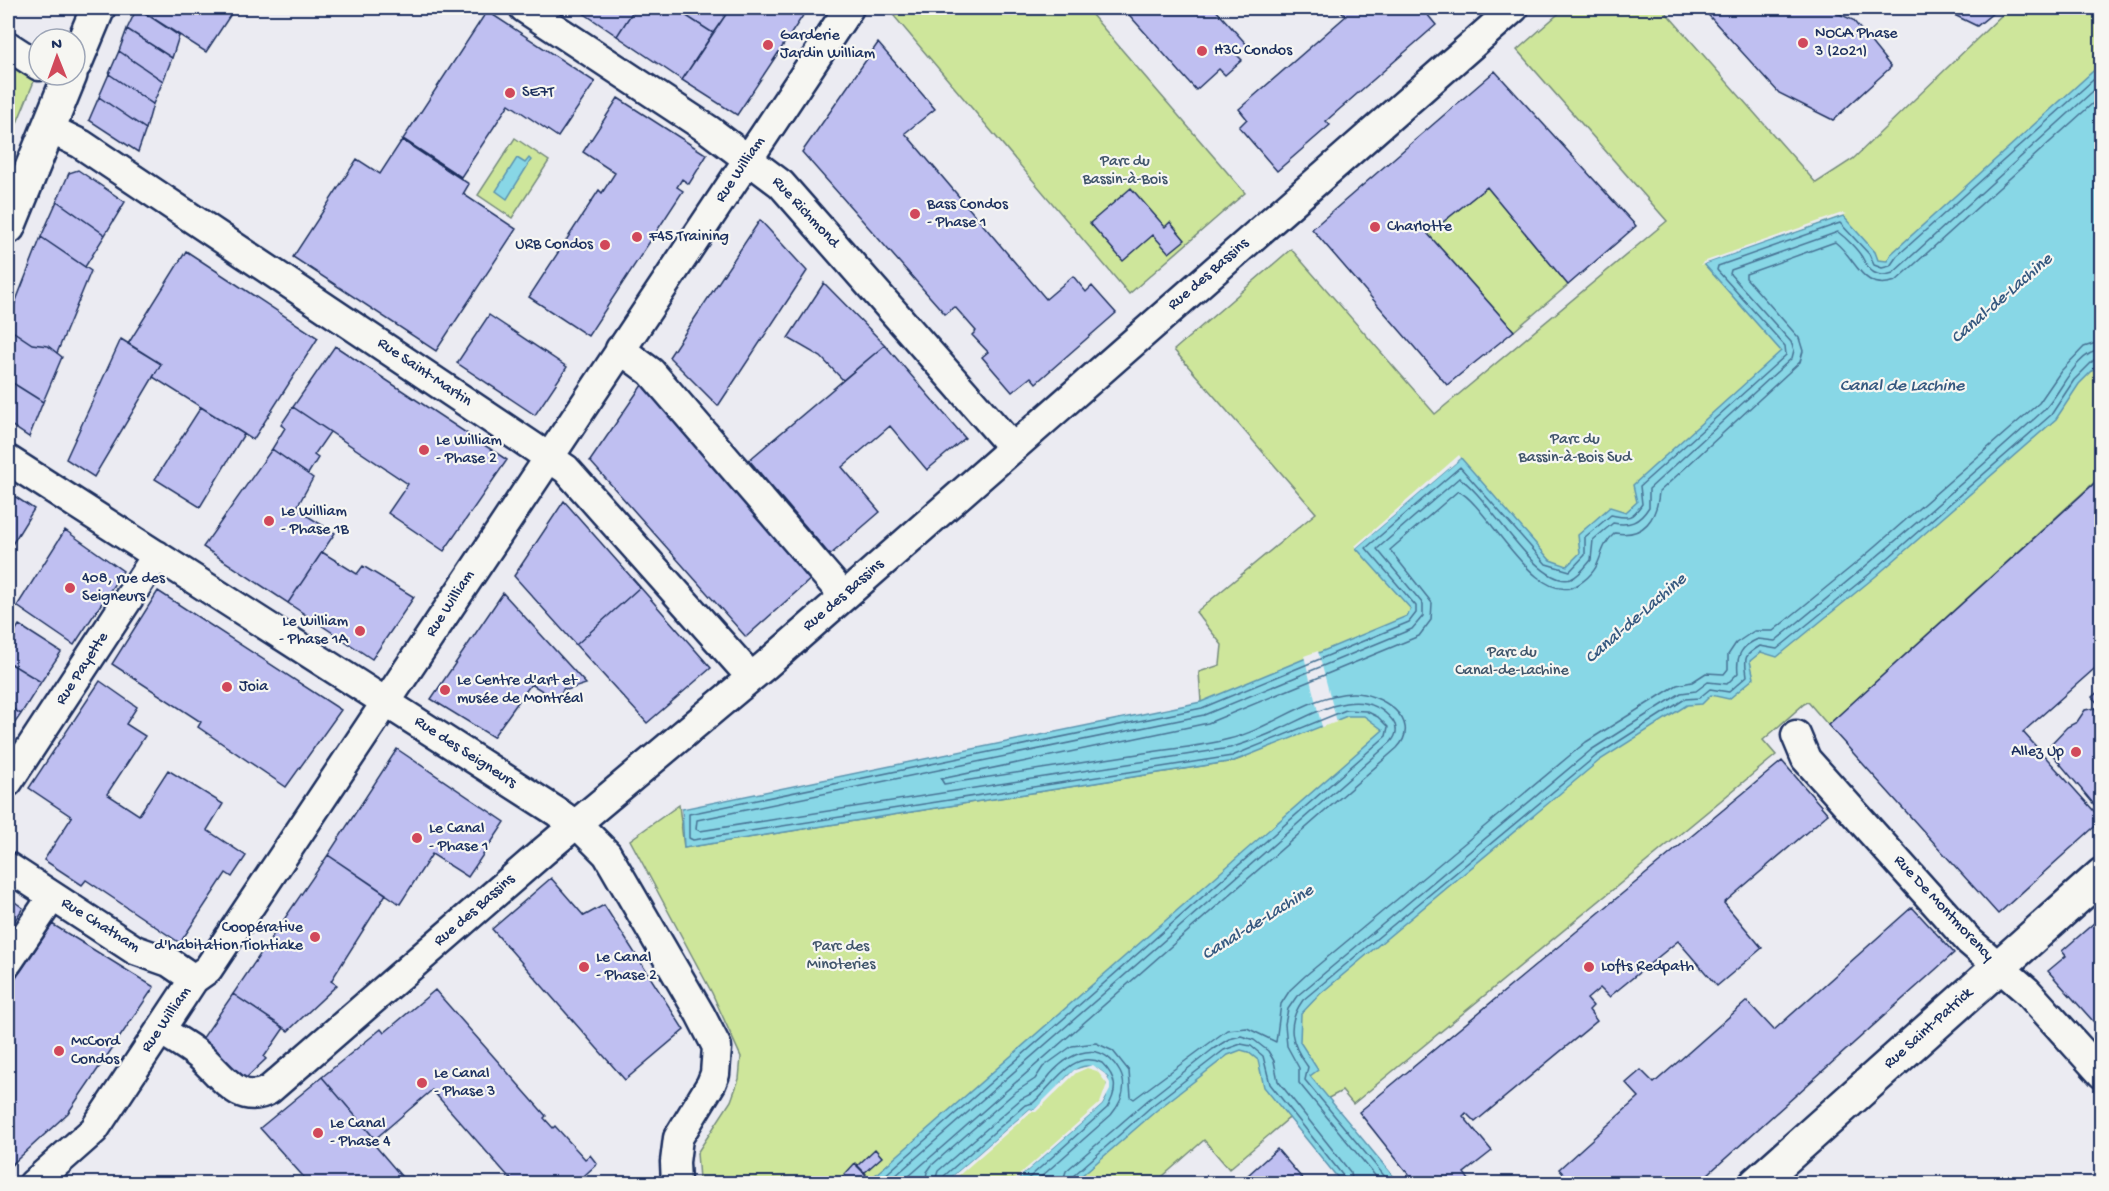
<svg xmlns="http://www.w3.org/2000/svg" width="2109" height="1191" viewBox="0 0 2109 1191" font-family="'Gochi Hand',sans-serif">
  <rect width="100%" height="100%" fill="#ebebf2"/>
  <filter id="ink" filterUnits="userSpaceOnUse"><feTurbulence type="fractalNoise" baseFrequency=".0167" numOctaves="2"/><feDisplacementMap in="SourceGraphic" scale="12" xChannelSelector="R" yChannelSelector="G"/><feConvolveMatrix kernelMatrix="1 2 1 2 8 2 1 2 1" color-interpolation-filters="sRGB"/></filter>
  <g filter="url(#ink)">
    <path fill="#cee69b" stroke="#748a7c" stroke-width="1.5" d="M899,8H1086L1245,193L1129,294L894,16Z
      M1565,8H1662L1816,183L1853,159L2009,8H2101V481L2098,479L1828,725L1808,702L1804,704L1763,740L1776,755L1353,1104L1342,1091L1288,1119L1229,1169L1204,1140L1155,1183H655L699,1179L697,1153L731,1101L739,1079L741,1057L712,993L630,840L679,805L684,848L1234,761L1246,757L1201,702L1199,672L1220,665L1222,645L1196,612L1316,513L1174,350L1291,249L1435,414L1667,221L1517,50Z
      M8,28L39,48V69L8,145Z
      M515,138L549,161L512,218L478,195Z
      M1487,187L1568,285L1514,331L1428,234Z"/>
    <path fill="#88d7e6" stroke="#5c94b0" stroke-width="1.5" d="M2101,64V362L2079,384L2056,419L1876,576L1777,657L1761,652L1750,661L1754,678L1729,699L1711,695L1702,704L1687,705L1600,760L1320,994L1301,1014L1300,1042L1318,1070L1310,1076L1399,1183H1342L1264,1087L1258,1060L1248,1052L1241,1050L1228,1055L1157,1110L1073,1183H1013L1102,1105L1106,1098L1108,1078C1087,1053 1069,1072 1056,1090C1051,1098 1041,1104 1034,1110L1030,1109L945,1183H866L1383,730L1364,716H1347L1234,761L684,848L682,809L1201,702L1407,616L1411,609L1356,548L1461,458L1550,560L1567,566L1580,553L1578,535L1610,507L1626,512L1637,502L1633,485L1781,351L1704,264L1843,216L1875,252L1878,260L1887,261L1891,254Z
      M517,158L525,163L529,158L531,160L507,199L496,191Z"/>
    <path fill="#ebebf2" d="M1842,213L1846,214L1701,265L1703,262Z
      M1459,455L1461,458L1356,548L1355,546Z
      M1318,651L1337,722L1322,727L1304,656Z
      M1093,1065L1105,1074L1110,1083V1090L1102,1105L1013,1183H1010L1100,1103L1107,1084L1097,1071L1087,1068L1076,1073L1036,1112H1031L949,1184L945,1183L1030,1109L1034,1110L1074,1070Z"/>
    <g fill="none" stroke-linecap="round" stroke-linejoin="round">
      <path stroke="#477294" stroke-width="1.5" d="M875,1184L1386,736L1388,727L1378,717L1366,711L1346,710L1232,756L693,840L689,838V814L1202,708L1409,622L1416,613V606L1366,548L1460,467L1546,564L1570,571L1585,555V537L1611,515C1628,518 1631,520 1642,504L1640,486L1786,355L1785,346L1717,270L1718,266L1840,223L1869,254L1874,265L1882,268L1890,266L1897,256L2102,72
        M886,1184L1391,742C1397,735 1398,728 1393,721C1362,681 1312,715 1278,730C1263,737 1246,743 1230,748L700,831L696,829L697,820L1204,715L1412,629L1423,616V604L1377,549L1459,478C1487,493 1536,589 1571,579C1579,576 1586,566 1591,560L1593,540L1613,523C1629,526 1639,523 1649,507V489L1792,358L1794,350L1791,342L1730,274L1731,270L1838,232C1846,238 1857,249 1862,257C1869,271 1876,279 1893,273L2102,83
        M900,1184L1397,748C1424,720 1379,692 1352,693C1308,695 1271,729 1229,739C1200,747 1168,749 1138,754C1074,764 1009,774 944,784L941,779L1208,723L1419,636L1431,620L1432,603L1390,550L1458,491C1488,504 1536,612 1579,584C1606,567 1595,550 1615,533C1644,538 1657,518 1659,492L1800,362L1803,351L1799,338L1746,278V274L1835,242C1857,259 1862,293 1896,281L2102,95
        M925,1184L927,1172L932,1165L1014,1093L1035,1079L1043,1067L1072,1046L1096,1043L1113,1051L1129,1071L1131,1097L1134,1099L1227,1030L1247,1028L1276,1042L1281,1004L1290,990L1305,976L1586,742L1677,685L1692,682L1706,673L1724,674L1728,669V655L1736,643L1754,631H1773L1861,559L2039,403L2061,371L2084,347L2102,341
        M934,1184L938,1171L1021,1099C1028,1095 1038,1092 1043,1084C1061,1057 1098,1033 1120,1072C1128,1087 1121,1103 1111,1115L1033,1184
        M941,1184L944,1176L1025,1105L1033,1103C1052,1087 1072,1048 1102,1063C1117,1078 1118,1090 1107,1108L1022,1184
        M1062,1184L1066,1171L1148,1100L1213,1049L1229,1039L1241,1036L1254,1040L1268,1051L1274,1061L1278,1081L1351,1173L1353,1184
        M1069,1184L1072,1177L1153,1105L1224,1050L1241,1044L1251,1046L1263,1056L1270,1084L1344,1177L1346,1184
        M1382,1184L1299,1083V1068L1287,1046L1285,1024L1288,1009L1297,996L1591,750L1681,693L1696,691L1708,682L1727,684L1738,673C1736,656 1741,646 1758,639L1775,641C1866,567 1956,490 2043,411C2060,396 2075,351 2102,350
        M1391,1184L1305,1080L1308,1067C1291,1044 1285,1025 1303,1000L1596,756L1685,699L1699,698L1710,689L1729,692L1747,676C1745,658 1742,657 1760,646L1777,649L1872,572L2051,415L2074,380L2095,359L2102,358"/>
    </g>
    <path fill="#bfbff1" stroke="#1b2f5e" stroke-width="1.5" d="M137,8L179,36L172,58L127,29Z
      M137,8H235L206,52Z
      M576,8H635L617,36Z
      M635,8H674L713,33L682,80L617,36Z
      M674,8H720L727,13L713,33Z
      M720,8H808L737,115L682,80L727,13Z
      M1123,8H1214L1248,46L1237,55L1242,60L1225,75L1219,69L1196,90Z
      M1338,8H1422L1436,25L1326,121L1330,125L1277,171L1239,127L1247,119L1239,109L1346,16Z
      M1702,8H1826L1853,20L1891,67L1833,120L1779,93Z
      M1940,8H1999L1977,26Z
      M487,11L595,82L558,137L509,104L461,177L403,139Z
      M127,29L172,58L163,81L119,51Z
      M878,43L935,109L905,133L1046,299L1073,276L1086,292L1092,286L1116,313L1036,383L1031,377L1012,392L982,357L988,352L972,335L976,331L955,307L945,314L802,152Z
      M119,51L163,81L153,104L109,74Z
      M1495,71L1636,226L1568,285L1487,187L1428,234L1514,331L1447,385L1312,229Z
      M109,74L153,104L146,129L99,97Z
      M99,97L146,129L138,152L89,120Z
      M618,98L707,155L689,184L682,179L677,187L683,191L588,336L529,297L599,190L602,193L615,173L583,152Z
      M402,140L469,184L463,194L516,229L436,351L293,257L357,159L380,174Z
      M78,170L125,202L105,235L57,201L69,173Z
      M1131,188L1165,227L1170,222L1185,240L1169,253L1153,235L1123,261L1090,223Z
      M57,201L105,235L85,267L41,237Z
      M760,220L807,271L718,406L669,357Z
      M41,237L91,271L57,353L48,346L32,344L8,328V321Z
      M186,251L318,338L253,440L153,377L161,364L128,344Z
      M824,283L885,345L843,380L821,357L788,338Z
      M489,315L567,367L535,415L457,363Z
      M8,328L32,344L48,346L62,357L43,402L8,380Z
      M121,339L161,364L94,477L66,459Z
      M885,345L965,438L927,470L890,426L842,467L880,512L830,555L749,460Z
      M335,346L507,460L444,551L388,513L408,484L293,407Z
      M8,380L43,402L29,437L8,423Z
      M642,385L813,577L746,637L590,461Z
      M201,407L244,434L200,507L155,479Z
      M293,407L330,432L314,455L318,458L308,474L272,449L285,428L281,425Z
      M272,449L313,478L296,509L335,533L288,603L203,547Z
      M2099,479L2102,482V662L2023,732L2102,820L1998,914L1828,725Z
      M8,492L34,509L8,551Z
      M564,501L640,587L576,645L514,576Z
      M65,530L123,571L74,645L17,606Z
      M322,552L357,574L363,566L414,597L372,659L288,603Z
      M640,587L711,668L647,723L576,645Z
      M158,591L341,710L286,787L198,727L201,722L112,664Z
      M503,593L586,684L567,690L564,688L556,699L531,684L493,737L431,699Z
      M19,625L61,652L41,682L8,662V643Z
      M8,662L41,682L21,714L8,706Z
      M100,681L137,707L126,724L145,736L107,794L139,815L168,770L223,804L207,830L246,856L232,877L226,873L180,943L86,880L82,885L44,860L72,817L29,788Z
      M2102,688V814L2047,748L2067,727L2077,722L2085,710L2101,707L2092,697Z
      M8,706L21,714L8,733Z
      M397,749L505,822L468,877L432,854L400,904L328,855Z
      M1782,761L1828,814L1724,903L1762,948L1717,986L1678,941L1609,997L1600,988L1587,999L1593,1006L1589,1010L1597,1021L1475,1122L1466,1113L1463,1116L1492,1151L1464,1173L1472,1184H1416L1359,1112Z
      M328,855L386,894L331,981L337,985L288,1031L233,994Z
      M551,878L584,916L604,905L684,1030L625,1080L492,929Z
      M8,897L23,908L8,931Z
      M1912,907L1954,953L1697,1184H1572L1559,1169L1639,1097L1626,1083L1641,1070L1654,1083L1747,1001L1774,1030Z
      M2102,916V1031L2048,971L2066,956L2062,951Z
      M52,924L154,987L68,1113L8,1168V990Z
      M435,990L546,1116L544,1118L553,1128L555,1126L585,1159L590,1155L597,1164L575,1184H515L432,1090L375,1139L322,1077L381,1029L384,1033Z
      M233,994L284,1028L264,1057L266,1059L245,1079L198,1045Z
      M322,1077L375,1139L372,1142L408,1184H310L260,1128Z
      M875,1149L882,1157L864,1173L857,1166Z
      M1277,1149L1307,1184H1238Z
      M855,1163L866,1174L856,1184H836Z"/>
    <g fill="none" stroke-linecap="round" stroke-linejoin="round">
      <g stroke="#1b2f5e" stroke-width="33">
        <path id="minor" d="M524,8L709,130L781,184L1013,448
          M8,46L39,66
          M48,128L81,144L566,469L751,677
          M620,349L651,372L844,596
          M8,460L557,812L585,832L607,854L700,1014L717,1047L715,1074L711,1084L678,1138L675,1162L676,1184
          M1796,735L1806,759L1969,941L2027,991L2102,1074
          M8,782L157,555
          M8,867L135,950L169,962L194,979
          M8,962L52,897
          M160,1030C173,1038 188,1046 200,1056C221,1074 239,1107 269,1090L544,851L766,665L1514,8
          M33,1184L94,1130L194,979L208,969L849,8"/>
      </g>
      <g stroke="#1b2f5e" stroke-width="38">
        <path id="major" d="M75,63L98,8
          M8,227L70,75
          M1756,1184L2102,875"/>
      </g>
      <use href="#minor" stroke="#f6f6f2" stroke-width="28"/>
      <use href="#major" stroke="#f6f6f2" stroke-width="33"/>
    </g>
  </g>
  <g fill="#d1495b" stroke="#f6f6f2" stroke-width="2">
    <circle cx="1803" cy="43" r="6"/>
    <circle cx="768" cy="45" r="6"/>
    <circle cx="1202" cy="51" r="6"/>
    <circle cx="510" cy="93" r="6"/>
    <circle cx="915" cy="214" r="6"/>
    <circle cx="1375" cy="227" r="6"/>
    <circle cx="637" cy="237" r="6"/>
    <circle cx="605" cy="245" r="6"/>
    <circle cx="424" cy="450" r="6"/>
    <circle cx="269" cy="521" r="6"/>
    <circle cx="70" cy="588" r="6"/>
    <circle cx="360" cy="631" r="6"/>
    <circle cx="227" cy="687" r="6"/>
    <circle cx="445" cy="690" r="6"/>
    <circle cx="2076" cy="752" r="6"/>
    <circle cx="417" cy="838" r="6"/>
    <circle cx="315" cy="937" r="6"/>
    <circle cx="584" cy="967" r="6"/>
    <circle cx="1589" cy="967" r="6"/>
    <circle cx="59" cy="1051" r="6"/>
    <circle cx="422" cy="1083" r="6"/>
    <circle cx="318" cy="1133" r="6"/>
  </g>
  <g text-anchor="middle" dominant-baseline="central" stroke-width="4.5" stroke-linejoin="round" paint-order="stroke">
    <g font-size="16" fill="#1b2f5e" stroke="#f6f6f2" text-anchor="start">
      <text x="1815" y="34">NOCA Phase<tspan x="1815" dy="18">3 (2021)</tspan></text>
      <text x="780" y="36">Garderie<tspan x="780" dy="18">Jardin William</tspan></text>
      <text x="1214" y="51">H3C Condos</text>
      <text x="522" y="93">SE7T</text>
      <text x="927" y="205">Bass Condos<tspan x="927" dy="18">- Phase 1</tspan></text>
      <text x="1387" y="227">Charlotte</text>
      <text x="649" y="237">F45 Training</text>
      <text x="593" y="245" text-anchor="end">URB Condos</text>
      <text x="436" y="441">Le William<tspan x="436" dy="18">- Phase 2</tspan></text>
      <text x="281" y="512">Le William<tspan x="281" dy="18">- Phase 1B</tspan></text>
      <text x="82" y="579">408, rue des<tspan x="82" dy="18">Seigneurs</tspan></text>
      <text x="348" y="622" text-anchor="end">Le William<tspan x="348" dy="18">- Phase 1A</tspan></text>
      <text x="457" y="681">Le Centre d'art et<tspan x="457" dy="18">musée de Montréal</tspan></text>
      <text x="239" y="687">Joia</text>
      <text x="2064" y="752" text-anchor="end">Allez Up</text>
      <text x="429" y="829">Le Canal<tspan x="429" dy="18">- Phase 1</tspan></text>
      <text x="303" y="928" text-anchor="end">Coopérative<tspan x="303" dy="18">d'habitation Tiohtiake</tspan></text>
      <text x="596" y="958">Le Canal<tspan x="596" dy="18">- Phase 2</tspan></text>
      <text x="1601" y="967">Lofts Redpath</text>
      <text x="71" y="1042">McCord<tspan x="71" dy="18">Condos</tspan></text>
      <text x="434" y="1074">Le Canal<tspan x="434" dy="18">- Phase 3</tspan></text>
      <text x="330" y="1124">Le Canal<tspan x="330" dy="18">- Phase 4</tspan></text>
    </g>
    <g font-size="16" fill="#3f546a" stroke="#f6f6f2">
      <text x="1125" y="162">Parc du<tspan x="1125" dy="18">Bassin-à-Bois</tspan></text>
      <text x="1575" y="440">Parc du<tspan x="1575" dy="18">Bassin-à-Bois Sud</tspan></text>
      <text x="1512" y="653">Parc du<tspan x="1512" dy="18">Canal-de-Lachine</tspan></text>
      <text x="841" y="947">Parc des<tspan x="841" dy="18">Minoteries</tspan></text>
    </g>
    <g font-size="16" fill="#1b2f5e" stroke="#f6f6f2">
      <text transform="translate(741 170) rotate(-56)">Rue William</text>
      <text transform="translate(805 213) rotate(47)">Rue Richmond</text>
      <text transform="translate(1209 275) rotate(-41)">Rue des Bassins</text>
      <text transform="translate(424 373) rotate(34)">Rue Saint-Martin</text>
      <text transform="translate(844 596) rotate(-41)">Rue des Bassins</text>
      <text transform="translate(451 604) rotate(-57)">Rue William</text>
      <text transform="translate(83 669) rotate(-57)">Rue Payette</text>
      <text transform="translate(465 753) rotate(33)">Rue des Seigneurs</text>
      <text transform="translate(1943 909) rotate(47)">Rue De Montmorency</text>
      <text transform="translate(475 911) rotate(-41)">Rue des Bassins</text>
      <text transform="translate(100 926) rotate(32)">Rue Chatham</text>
      <text transform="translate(167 1020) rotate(-56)">Rue William</text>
      <text transform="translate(1929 1029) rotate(-42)">Rue Saint-Patrick</text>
    </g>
    <g font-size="18" font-style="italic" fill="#365980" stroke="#f6f6f2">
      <text transform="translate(2002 299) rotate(-41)">Canal-de-Lachine</text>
      <text x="1902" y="386">Canal de Lachine</text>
      <text transform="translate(1636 619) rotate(-41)">Canal-de-Lachine</text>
      <text transform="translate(1258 923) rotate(-32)">Canal-de-Lachine</text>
    </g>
  </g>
  <rect width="2109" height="1191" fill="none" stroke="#f6f6f2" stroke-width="30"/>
  <rect x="15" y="15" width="2079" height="1161" fill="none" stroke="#1b2f5e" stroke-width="2" filter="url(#ink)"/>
  <g transform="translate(57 57) rotate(359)"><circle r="28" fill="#f6f6f2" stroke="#9ea6b7" stroke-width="1.5"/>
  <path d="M0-4.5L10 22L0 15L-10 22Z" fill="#d1495b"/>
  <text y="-9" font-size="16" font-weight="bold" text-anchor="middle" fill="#1b2f5e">N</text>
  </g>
</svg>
